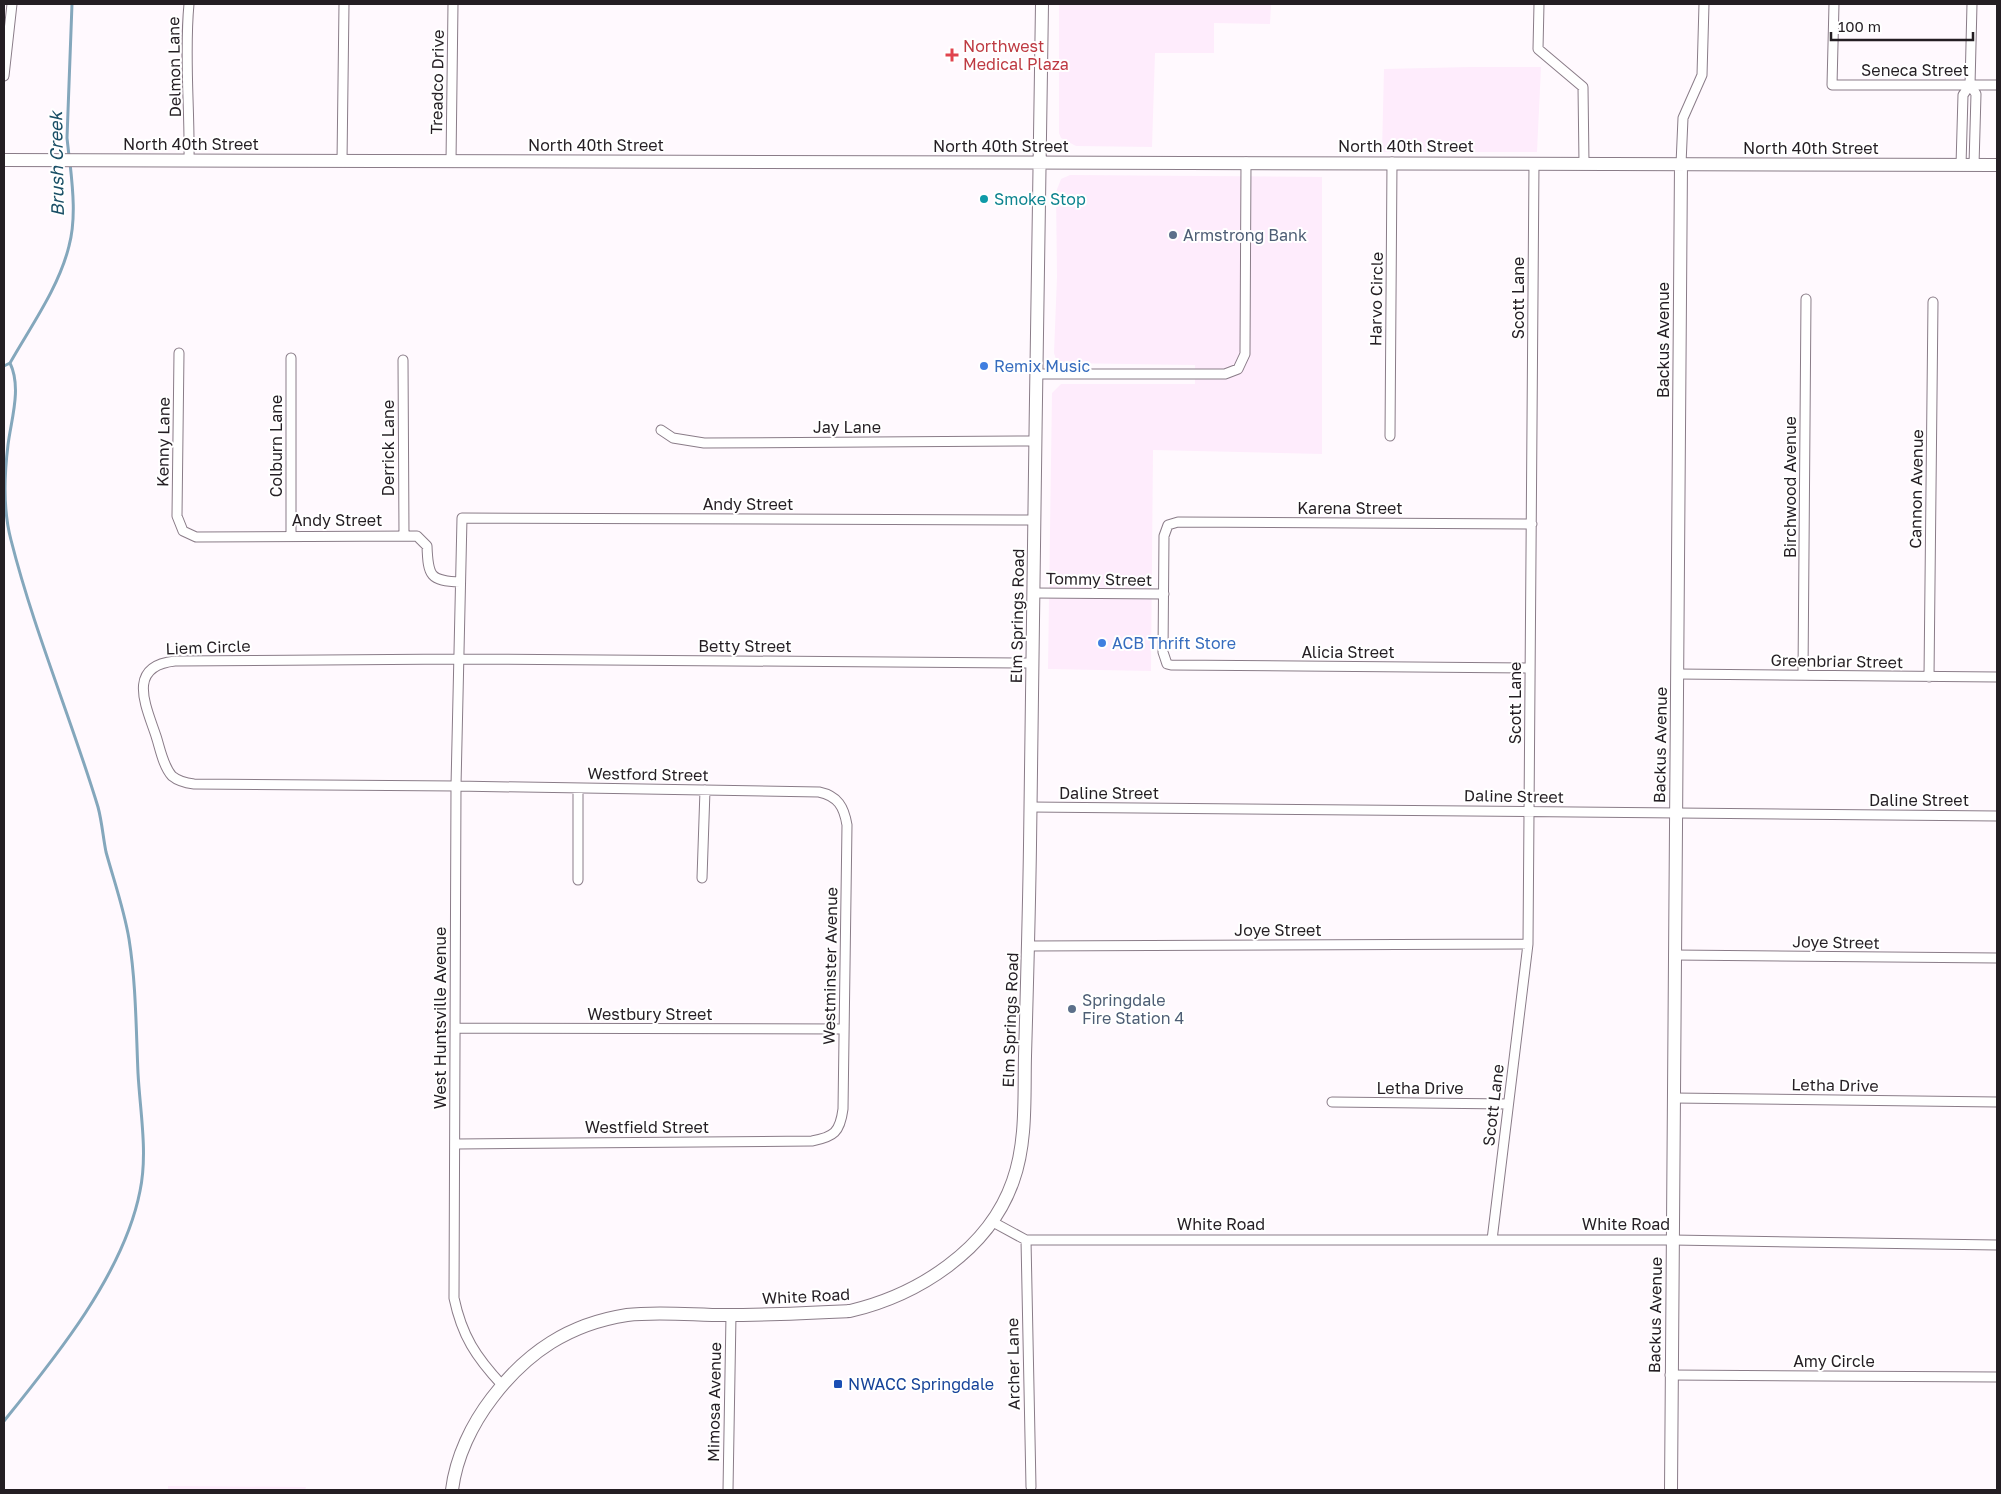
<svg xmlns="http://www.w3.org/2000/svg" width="2001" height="1494" viewBox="0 0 2001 1494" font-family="'Golos Text',sans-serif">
  <rect width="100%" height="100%" fill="#fff9fe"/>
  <path fill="#feecfc" d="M1059,4H1271L1270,24L1214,23V53H1155L1152,147L1076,146L1061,138L1059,133Z
    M1470,67H1541L1537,152H1382L1384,69Z
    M1070,175L1322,177V454L1153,450L1151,671L1048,669L1052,393L1061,384H1195V365L1061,363L1056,359L1054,353L1057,277L1056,192L1061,179Z
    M168,1486L306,1487L305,1490H168Z"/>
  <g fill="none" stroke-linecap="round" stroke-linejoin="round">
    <path stroke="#84a7bc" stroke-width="3" d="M69,156L67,138L72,4
      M4,366L10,363C31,326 59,287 69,246C76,220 73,190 70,163
      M4,1421C56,1357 124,1273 140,1191C148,1153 140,1111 138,1073C136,1028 136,983 129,939C124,909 114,881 106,852C103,837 102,822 98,807C71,718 34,631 11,540C3,510 4,477 8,445C11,420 22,388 10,363"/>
    <g stroke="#8a7c88" stroke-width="11">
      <path id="street" d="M189,4C184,56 190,108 189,161
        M1539,4L1538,49L1583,87L1584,163
        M1834,4L1832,85H1997
        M1972,4L1970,85L1976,94L1974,165
        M4,76L12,4
        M342,161L344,4
        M451,161L453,4
        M1681,164L1683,118L1702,75L1704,4
        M1961,165L1963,95L1970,85
        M179,353L177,516L183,531L196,537L417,536L427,546C428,576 430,581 460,582
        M291,358V535
        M403,360L404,535
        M1036,374H1225L1238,369L1245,354L1246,162
        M661,430L673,438L704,443L1035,441
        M1390,436L1392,162
        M1034,593L1164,594
        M1530,668L1171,665L1167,664L1163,652L1164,536L1168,525L1178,522L1532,524
        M1677,674L1997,677
        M1803,675L1806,299
        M1929,677L1933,302
        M1030,807L1997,816
        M702,878L705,790
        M578,880V788
        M1029,946L1528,944
        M1674,955L1997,958
        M456,1028L844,1029
        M1673,1098L1997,1102
        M1332,1102L1508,1104
        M457,1144L812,1141C834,1137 840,1132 843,1109L847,825C844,807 838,796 819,792L456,786L194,784C186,783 178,781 172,776C163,766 160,748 156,736C146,706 126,666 175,661L458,659L1033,663
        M991,1221L1026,1240H1672L1997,1245
        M1026,1240L1031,1487
        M1492,1240L1528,944L1534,163
        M1670,1375L1997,1377
        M502,1385C476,1357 462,1336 454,1298L456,786L462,518L1034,520
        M728,1490L731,1315"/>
    </g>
    <g stroke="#8a7c88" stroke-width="14">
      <path id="secondary" d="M4,160L1997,165
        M452,1490C456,1457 472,1424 492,1398C527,1352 569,1324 627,1315C656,1311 695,1315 725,1315C767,1315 808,1313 850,1311C918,1295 989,1250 1013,1181C1027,1142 1024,1097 1025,1056C1027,986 1029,916 1030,845C1034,565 1037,284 1042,4
        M1671,1490L1681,164"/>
    </g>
    <use href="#street" stroke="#fff" stroke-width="9"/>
    <use href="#secondary" stroke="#fff" stroke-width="12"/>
  </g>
  <path fill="#e0444e" stroke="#fff" stroke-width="2" d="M949.5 47.5h5v5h5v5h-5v5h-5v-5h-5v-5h5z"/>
  <circle fill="#0f9aa8" stroke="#fff" stroke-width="2" cx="984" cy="199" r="5"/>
  <g fill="#5c6f8a" stroke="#fff" stroke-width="2">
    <circle cx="1173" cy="235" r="5"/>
    <circle cx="1072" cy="1009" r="5"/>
  </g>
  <g fill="#3f7fe0" stroke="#fff" stroke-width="2">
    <circle cx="984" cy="366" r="5"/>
    <circle cx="1102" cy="643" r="5"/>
  </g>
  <rect fill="#1a4fb4" stroke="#fff" stroke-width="2" x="833" y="1379" width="10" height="10" rx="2.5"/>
  <g text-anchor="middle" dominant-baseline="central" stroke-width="4" stroke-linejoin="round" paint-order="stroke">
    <g font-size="16" fill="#be3a42" stroke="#fff" text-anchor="start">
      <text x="963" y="46">Northwest<tspan x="963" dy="18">Medical Plaza</tspan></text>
    </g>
    <g font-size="16" fill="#241e23" stroke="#fff">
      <text transform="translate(174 67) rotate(-91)">Delmon Lane</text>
      <text x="1915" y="70">Seneca Street</text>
      <text transform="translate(437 82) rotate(-89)">Treadco Drive</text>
      <text x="191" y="144">North 40th Street</text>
      <text x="596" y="145">North 40th Street</text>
      <text x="1001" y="146">North 40th Street</text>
      <text x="1406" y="146">North 40th Street</text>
      <text x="1811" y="148">North 40th Street</text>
      <text transform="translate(1518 298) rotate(-90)">Scott Lane</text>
      <text transform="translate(1376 299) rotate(-89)">Harvo Circle</text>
      <text transform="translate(1663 340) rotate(-90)">Backus Avenue</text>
      <text x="847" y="427">Jay Lane</text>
      <text transform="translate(163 442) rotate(-89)">Kenny Lane</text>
      <text transform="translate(276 446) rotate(-90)">Colburn Lane</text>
      <text transform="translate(388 448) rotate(-90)">Derrick Lane</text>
      <text transform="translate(1790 487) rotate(-90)">Birchwood Avenue</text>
      <text transform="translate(1916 489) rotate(-89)">Cannon Avenue</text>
      <text x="748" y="504">Andy Street</text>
      <text x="1350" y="508">Karena Street</text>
      <text x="337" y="520">Andy Street</text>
      <text transform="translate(1099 579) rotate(1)">Tommy Street</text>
      <text transform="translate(1017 616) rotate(-89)">Elm Springs Road</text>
      <text x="745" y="646">Betty Street</text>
      <text transform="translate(208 647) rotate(-2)">Liem Circle</text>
      <text x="1348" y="652">Alicia Street</text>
      <text transform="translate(1837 661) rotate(1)">Greenbriar Street</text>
      <text transform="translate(1515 703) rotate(-90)">Scott Lane</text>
      <text transform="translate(1660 745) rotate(-89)">Backus Avenue</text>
      <text transform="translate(648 774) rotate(1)">Westford Street</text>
      <text x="1109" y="793">Daline Street</text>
      <text transform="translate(1514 796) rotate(1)">Daline Street</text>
      <text x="1919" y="800">Daline Street</text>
      <text x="1278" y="930">Joye Street</text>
      <text transform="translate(1836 942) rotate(1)">Joye Street</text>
      <text transform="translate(830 966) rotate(-89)">Westminster Avenue</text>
      <text x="650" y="1014">Westbury Street</text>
      <text transform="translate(440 1018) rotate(-90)">West Huntsville Avenue</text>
      <text transform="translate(1010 1020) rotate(-88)">Elm Springs Road</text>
      <text transform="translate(1835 1085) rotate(1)">Letha Drive</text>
      <text x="1420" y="1088">Letha Drive</text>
      <text transform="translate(1493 1105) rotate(-83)">Scott Lane</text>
      <text x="647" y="1127">Westfield Street</text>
      <text x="1221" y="1224">White Road</text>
      <text x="1626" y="1224">White Road</text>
      <text transform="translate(806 1296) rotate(-3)">White Road</text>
      <text transform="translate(1655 1315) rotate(-89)">Backus Avenue</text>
      <text x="1834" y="1361">Amy Circle</text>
      <text transform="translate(1013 1364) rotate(-91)">Archer Lane</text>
      <text transform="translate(714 1402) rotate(-89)">Mimosa Avenue</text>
    </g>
    <g font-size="16" fill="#0d838f" stroke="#fff" text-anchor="start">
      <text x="994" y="199">Smoke Stop</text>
    </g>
    <g font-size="16" fill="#4e5e75" stroke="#fff" text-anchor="start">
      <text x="1183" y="235">Armstrong Bank</text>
      <text x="1082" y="1000">Springdale<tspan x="1082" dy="18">Fire Station 4</tspan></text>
    </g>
    <g font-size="16" fill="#366cbe" stroke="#fff" text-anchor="start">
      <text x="994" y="366">Remix Music</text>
      <text x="1112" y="643">ACB Thrift Store</text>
    </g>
    <g font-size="16" fill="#164399" stroke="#fff" text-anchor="start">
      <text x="848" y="1384">NWACC Springdale</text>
    </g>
    <g font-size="18" font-style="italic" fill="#1a4f66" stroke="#fff">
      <text transform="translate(56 164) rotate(-91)">Brush Creek</text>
    </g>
  </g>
  <rect width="2001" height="1494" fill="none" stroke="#241e23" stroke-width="10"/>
  <path d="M1831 32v8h142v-8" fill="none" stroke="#241e23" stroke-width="2.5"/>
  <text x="1838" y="32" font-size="15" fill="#241e23" stroke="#ffffff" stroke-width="4" paint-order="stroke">100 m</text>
</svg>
